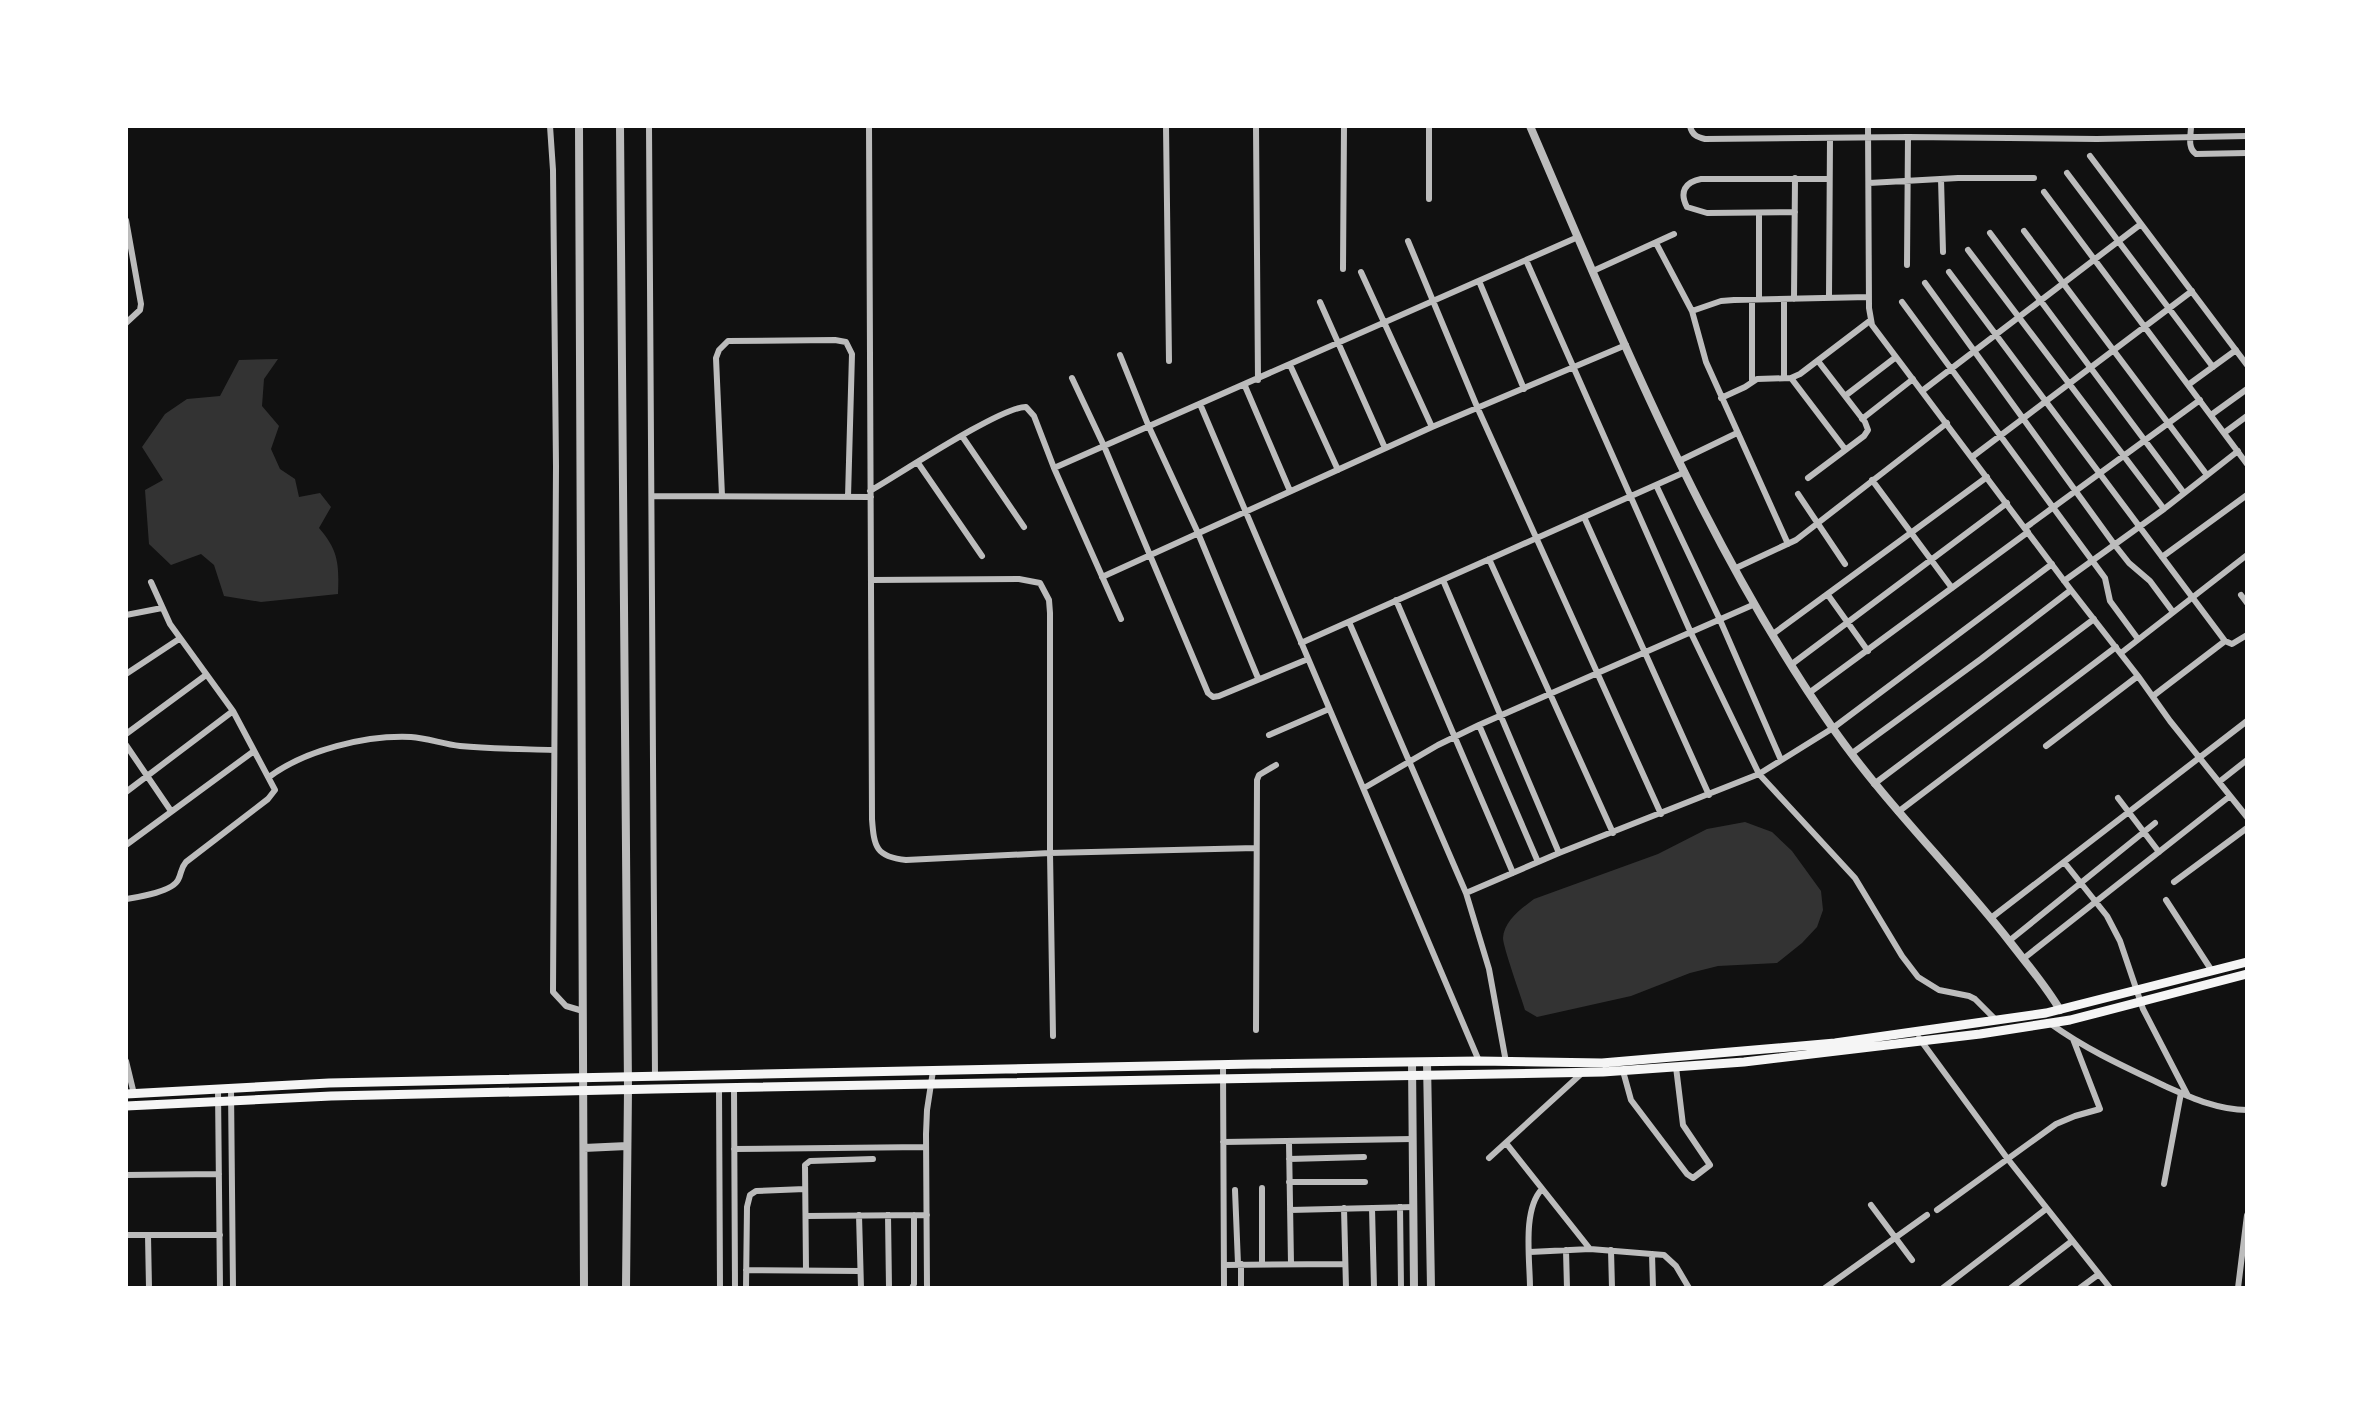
<svg xmlns="http://www.w3.org/2000/svg" width="2373" height="1414" viewBox="0 0 2373 1414" font-family="Manrope,sans-serif">
  <rect width="100%" height="100%" fill="#111"/>
  <path fill="#333" d="M278,359L264,379L262,406L279,426L271,449L280,469L295,479L299,497L320,493L331,507L319,528C339,551 339,565 338,594L261,602L224,596L214,565L201,554L171,565L149,544L145,490L163,480L142,447L165,414L187,399L220,396L239,360Z
    M1745,822L1772,832L1792,851L1821,891L1823,910L1817,927L1802,943L1777,963L1718,966L1690,973L1631,996L1537,1017L1525,1010C1521,997 1503,947 1503,938C1504,921 1522,908 1534,899L1658,854L1707,829Z"/>
  <g fill="none" stroke-linecap="round" stroke-linejoin="round">
    <path stroke="#bcbcbc" stroke-width="6" d="M550,126L553,170L556,466L553,992L566,1006L583,1011
      M649,126L655,1077
      M869,126L872,819C874,847 876,857 906,860L1050,853L1256,848
      M1166,126L1169,361
      M1256,126L1258,380
      M1429,126V199
      M1690,126C1692,135 1697,137 1705,139L1908,137L2097,139L2247,136
      M1868,126L1869,308L1872,325L2071,590L2138,676L2170,721L2247,817
      M2191,126C2191,135 2187,148 2196,154L2247,153
      M2090,156L2247,365
      M2067,173L2213,367
      M1941,179L1943,252
      M1869,183L1958,178H2034
      M2044,192L2247,464
      M1795,212L1707,213L1687,207C1679,192 1685,182 1701,179H1829
      M126,220L141,304L140,310L126,323
      M2024,231L2207,475
      M1990,233L2184,493
      M1408,241L1478,409L1661,814
      M1656,243L1692,311L1706,362L1788,544
      M1968,250L2164,509
      M1526,260L1691,633L1759,774L1855,878L1902,956L1918,977L1939,990L1969,996L1975,999L1996,1020
      M1907,265L1908,137
      M1343,269L1344,126
      M1593,271L1674,234
      M1361,272L1432,427
      M1949,272L2225,641L2232,644L2247,635
      M1479,281L1524,389
      M1925,283L2114,544L2129,563L2150,581L2173,612
      M1829,297L1830,138
      M1759,299V213
      M1794,299L1795,178
      M1752,300V382
      M1320,302L1385,448
      M1902,302L2105,578L2110,601L2138,639
      M1692,311L1721,301L1734,300L1869,297
      M1120,355L1149,427L1198,533L1258,678
      M1290,365L1338,470
      M1072,378L1104,446L1208,693L1213,697L1219,696L1308,659
      M1784,378V299
      M1791,378L1845,449
      M2188,385L2236,350
      M1245,386L1290,491
      M1922,391L2141,224
      M1845,396L1896,357
      M1721,398L1745,387L1757,379L1791,378L1800,374L1871,320
      M1200,404L1479,1061
      M2211,415L2247,389
      M1862,419L1913,379
      M2224,433L2247,416
      M962,436L1024,527
      M1972,457L2192,291
      M1679,461L1737,433
      M918,463L982,556
      M1054,468L1578,237
      M1808,478L1864,436L1868,430L1865,422L1818,361
      M1872,480L1952,588
      M1656,485L1720,620L1781,760
      M870,491C898,475 1002,406 1026,407L1034,416L1054,468L1121,619
      M1798,494L1845,564
      M652,496L871,497
      M722,496L716,358L719,350L728,341L835,340L846,342L852,354L848,497
      M1584,517L1709,795
      M2025,528L2200,400
      M2162,557L2247,495
      M1489,559L1613,833
      M1736,568L1796,540L1947,423
      M1102,577L1432,427L1626,345
      M872,580L1019,579L1040,583L1049,600L1050,613V853L1053,1036
      M1443,580L1559,853
      M2064,581L2164,509L2238,451
      M1828,595L1868,651
      M2241,595L2247,603
      M1396,600L1513,873
      M126,615L162,608
      M1349,622L1466,893L1489,969L1506,1062
      M1773,634L1987,477
      M1301,643L1685,472
      M2121,653L2247,555
      M1792,664L2007,503
      M126,674L179,639
      M1809,693L2028,532
      M2153,696L2225,641
      M1479,725L1538,862
      M126,734L206,675
      M1269,735L1329,709
      M126,745L171,811
      M2046,746L2138,676
      M1851,754L1981,659L2071,590
      M269,777C305,750 366,735 411,737C427,738 443,744 460,746C491,749 522,749 553,750
      M2219,782L2247,760
      M1874,784L2094,619
      M1364,788L1438,745L1479,725L1755,604
      M126,792L233,711
      M2118,798L2159,852
      M1898,812L2116,647
      M126,845L254,751
      M2064,862L2107,916L2120,941L2143,1009L2188,1096
      M2174,882L2247,828
      M1466,893L1559,853L1759,774L1833,728L2052,564
      M126,899C138,897 172,892 178,880C182,873 180,869 186,862L268,799L275,790L233,711L170,624L151,582
      M2166,900L2212,971
      M1991,918L2247,721
      M2009,941L2155,823
      M2023,959L2230,796
      M2051,1024C2087,1050 2125,1067 2165,1086C2192,1098 2218,1110 2247,1110
      M1256,1030L1257,780L1259,775L1276,765
      M1919,1038L2007,1158L2110,1288
      M126,1061L134,1094
      M1223,1065L1224,1288
      M1623,1071L1631,1100L1687,1174L1693,1178L1710,1165L1683,1125L1676,1067
      M734,1087L735,1288
      M719,1088L720,1288
      M231,1089L233,1288
      M218,1090L220,1288
      M1223,1142L1413,1139
      M1289,1143L1291,1264
      M1506,1143L1590,1249
      M734,1149L926,1147
      M1489,1158L1581,1074
      M1289,1159L1364,1157
      M126,1175L219,1174
      M1289,1182H1365
      M2164,1184L2181,1093
      M1262,1188V1264
      M1235,1190L1238,1264
      M1871,1205L1912,1260
      M1400,1207L1401,1288
      M1344,1208L1346,1288
      M1372,1208L1374,1288
      M1290,1210L1414,1207
      M1937,1210L2056,1124L2075,1116L2100,1109L2073,1039
      M859,1215L861,1288
      M888,1215L889,1288
      M806,1216L927,1215
      M126,1235H220
      M148,1235L149,1288
      M1566,1250L1567,1288
      M1611,1250L1612,1288
      M1530,1252L1590,1249L1664,1255L1676,1266L1689,1288
      M1652,1254L1653,1288
      M1224,1265L1345,1264
      M746,1270L860,1271
      M806,1270L805,1165L810,1161L873,1159
      M746,1288L747,1207L750,1195L756,1191L805,1189
      M912,1288L914,1284V1215
      M927,1288L926,1134L927,1110L933,1071
      M1241,1288V1264
      M1530,1288C1530,1260 1522,1210 1542,1189
      M1825,1288L1927,1215
      M1943,1288L2046,1209
      M2011,1288L2072,1241
      M2080,1288L2099,1274
      M2238,1288L2247,1215"/>
    <path stroke="#bcbcbc" stroke-width="8" d="M579,126L584,1288
      M620,126L628,1089L626,1288
      M1530,126C1618,330 1704,544 1832,727C1885,803 1952,868 2010,942C2027,964 2046,986 2060,1010
      M1412,1062L1414,1288
      M1427,1062L1431,1288
      M584,1148L627,1146"/>
    <path stroke="#f5f5f5" stroke-width="9" d="M126,1094L329,1083L1253,1064L1479,1061L1602,1063L1835,1043L2046,1013L2247,962
      M126,1106L331,1096L654,1089L1603,1072L1744,1062L1980,1034L2070,1020L2247,974"/>
  </g>
  <rect width="2373" height="1414" fill="none" stroke="#ffffff" stroke-width="256"/>
</svg>
